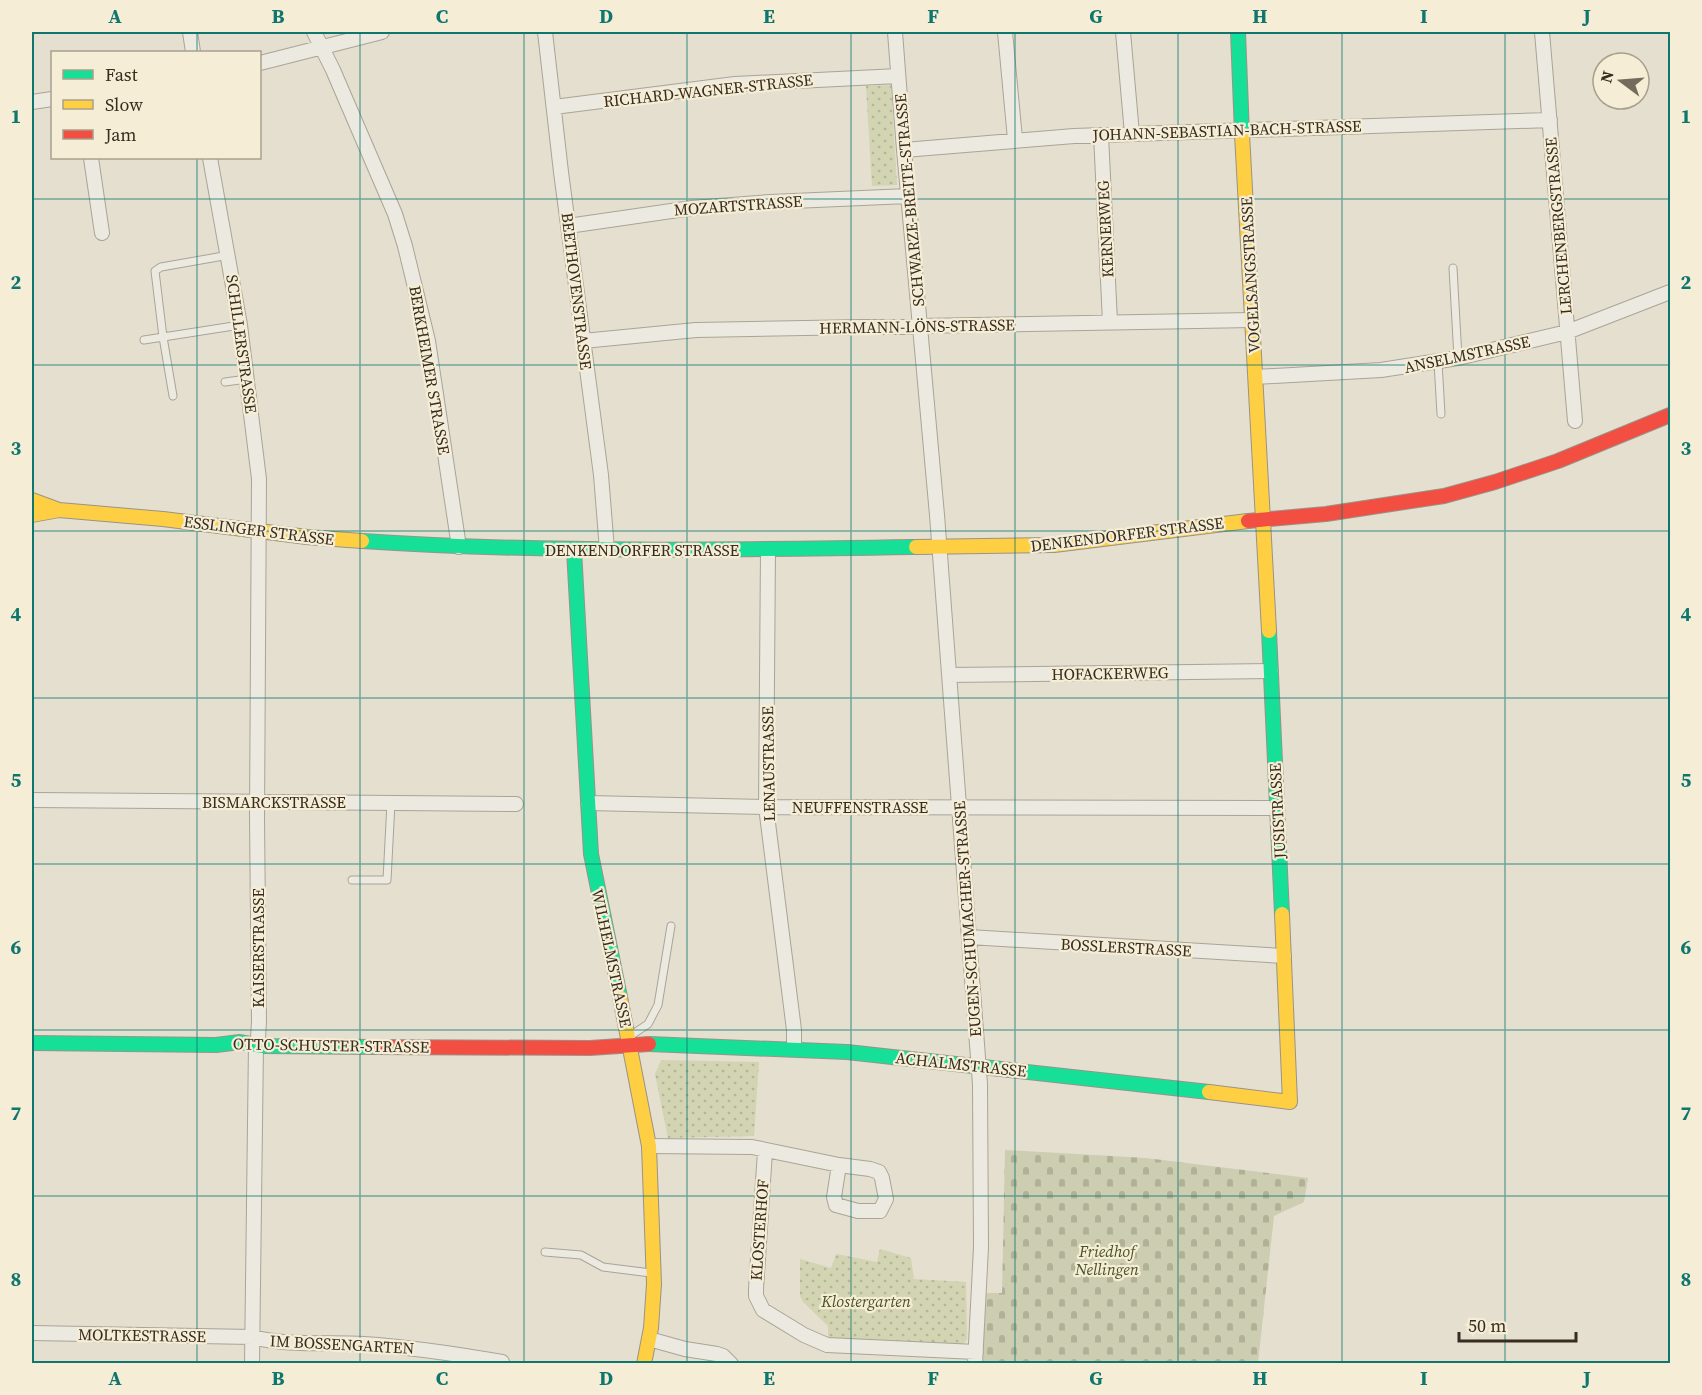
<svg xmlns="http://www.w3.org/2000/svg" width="1702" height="1395" viewBox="0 0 1702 1395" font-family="'Source Serif 4',serif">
  <defs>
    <pattern id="cemetery-stones" width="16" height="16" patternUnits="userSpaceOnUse" patternTransform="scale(1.5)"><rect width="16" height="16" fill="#cdceb1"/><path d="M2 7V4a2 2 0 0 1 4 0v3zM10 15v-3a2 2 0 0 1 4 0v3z" fill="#b1b198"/></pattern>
    <pattern id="park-dots" width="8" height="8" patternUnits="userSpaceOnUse" patternTransform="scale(1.5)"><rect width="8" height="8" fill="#d2d4b2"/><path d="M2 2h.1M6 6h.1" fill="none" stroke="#b5b699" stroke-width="1.8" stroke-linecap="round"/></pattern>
  </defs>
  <rect width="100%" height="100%" fill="#e4dfcf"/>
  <path fill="url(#cemetery-stones)" d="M1005,1150L1146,1158L1308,1178L1304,1202L1274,1216L1258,1363H983L985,1293H1002Z"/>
  <path fill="url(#park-dots)" d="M891,85L897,185L872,186L866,86Z
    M661,1060L759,1062L754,1136L668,1138L655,1074Z
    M880,1249L911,1258L914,1279L966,1282L967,1339L961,1347L844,1341L828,1337V1326L803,1302L800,1296V1259L831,1268L836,1254L877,1262Z"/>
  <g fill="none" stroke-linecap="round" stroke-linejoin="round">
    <g stroke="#aaa497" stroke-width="9">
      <path id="lane" d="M1453,268L1458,358
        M144,340L240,325
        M1438,362L1441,414
        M225,382L247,379
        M173,396L163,337L155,271L161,267L229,255
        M352,880H387L391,803
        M630,1036L648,1024L658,1005L671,926
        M545,1252L581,1255L603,1267L651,1273"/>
    </g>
    <g stroke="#aaa497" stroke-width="16">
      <path id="street" d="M190,32L193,52
        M314,32L333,70L395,214L405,246L428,341L459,547
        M545,32L561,172L601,475L607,550
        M895,32L904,150L937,515L980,1084L981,1247L975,1364
        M1005,32L1015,139
        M1123,32L1132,134
        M1542,32L1575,421
        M260,63L382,32
        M32,102L52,99
        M554,107L735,84L898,76
        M1101,135L1110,322
        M904,150L1074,136L1550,120
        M91,158L102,233
        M210,158L240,325L259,479L257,817L259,1021L258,1038L256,1044L252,1364
        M568,226L692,208L770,202L908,196
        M583,341L696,330L1252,320
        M1256,377L1381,370L1458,358L1567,332L1670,292
        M768,550L766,807L794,1030V1049
        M949,675L1271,671
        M32,800L516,804
        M588,803L766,807L1277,808
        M969,937L1284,956
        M649,1146L752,1147L839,1165L870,1169L879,1172L882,1178L886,1199L880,1211H858L836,1205L834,1197L839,1165
        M765,1151L756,1289V1296L763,1310L804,1335L827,1345L976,1352
        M32,1333L253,1337C284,1346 330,1342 364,1344C411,1347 456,1354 502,1362
        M649,1339L685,1349L717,1354L723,1356L731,1364"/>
    </g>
    <g stroke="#999388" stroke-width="16">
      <path id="fast" d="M1238,32L1242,134
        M362,541C547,553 730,550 916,547
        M574,550L591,854L620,997
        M1269,631L1282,914
        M32,1043L216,1045L240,1042L262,1046L376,1047
        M649,1044L847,1052L1209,1092"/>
    </g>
    <g stroke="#999388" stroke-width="16">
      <path id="slow" d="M1242,134L1269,631
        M32,500L59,510L163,519L307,537L362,541
        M32,515L59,510
        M916,547L1054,545L1248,521
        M620,997L649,1146L654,1284L651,1328L644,1364
        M1209,1092L1290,1102L1282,914"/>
    </g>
    <g stroke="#999388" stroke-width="16">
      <path id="jam" d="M1248,521L1326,514L1444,496L1495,482L1558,461L1670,415
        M376,1047L590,1048L649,1044"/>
    </g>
    <use href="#lane" stroke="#ece9e0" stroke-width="7"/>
    <use href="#street" stroke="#ece9e0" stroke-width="14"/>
    <use href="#fast" stroke="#16e098" stroke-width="14"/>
    <use href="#slow" stroke="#ffcf43" stroke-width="14"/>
    <use href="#jam" stroke="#f24e42" stroke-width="14"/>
  </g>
  <path fill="none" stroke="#0f766e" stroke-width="1.5" stroke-opacity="0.55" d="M197,32V52M360,32V1364M524,32V1364M687,32V1364M851,32V1364M1015,32V1364M1178,32V1364M1342,32V1364M1505,32V1364M197,158V1364M32,199H1670M32,365H1670M32,531H1670M32,698H1670M32,864H1670M32,1030H1670M32,1196H1670"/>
  <g text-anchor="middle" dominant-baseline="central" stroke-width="4.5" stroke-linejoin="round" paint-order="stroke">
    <g font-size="16" fill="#382c1f" stroke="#f5edd5">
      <text transform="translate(708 90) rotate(-6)">RICHARD-WAGNER-STRASSE</text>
      <text transform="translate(1227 130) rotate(-2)">JOHANN-SEBASTIAN-BACH-STRASSE</text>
      <text transform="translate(909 200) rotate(-95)">SCHWARZE-BREITE-STRASSE</text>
      <text transform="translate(738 205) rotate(-4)">MOZARTSTRASSE</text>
      <text transform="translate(1558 226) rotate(-95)">LERCHENBERGSTRASSE</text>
      <text transform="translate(1105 229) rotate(-93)">KERNERWEG</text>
      <text transform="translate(1250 275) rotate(-93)">VOGELSANGSTRASSE</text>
      <text transform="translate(577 291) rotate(83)">BEETHOVENSTRASSE</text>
      <text transform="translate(917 326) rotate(-1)">HERMANN-LÖNS-STRASSE</text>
      <text transform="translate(242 344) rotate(82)">SCHILLERSTRASSE</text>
      <text transform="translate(1467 354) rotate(-12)">ANSELMSTRASSE</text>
      <text transform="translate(430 370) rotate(80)">BERKHEIMER STRASSE</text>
      <text transform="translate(259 530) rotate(7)">ESSLINGER STRASSE</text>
      <text transform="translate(1127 534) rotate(-7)">DENKENDORFER STRASSE</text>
      <text x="642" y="550">DENKENDORFER STRASSE</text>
      <text transform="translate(1110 673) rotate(-1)">HOFACKERWEG</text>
      <text transform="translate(768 764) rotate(-91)">LENAUSTRASSE</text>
      <text x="274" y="802">BISMARCKSTRASSE</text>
      <text x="860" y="807">NEUFFENSTRASSE</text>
      <text transform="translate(1277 811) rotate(-93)">JUSISTRASSE</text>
      <text transform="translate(967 919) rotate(-94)">EUGEN-SCHUMACHER-STRASSE</text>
      <text transform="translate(1126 947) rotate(3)">BOSSLERSTRASSE</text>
      <text transform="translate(258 948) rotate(-90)">KAISERSTRASSE</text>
      <text transform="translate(612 958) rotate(78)">WILHELMSTRASSE</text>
      <text transform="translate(331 1045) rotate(1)">OTTO-SCHUSTER-STRASSE</text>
      <text transform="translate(961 1064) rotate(6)">ACHALMSTRASSE</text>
      <text transform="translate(759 1230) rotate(-86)">KLOSTERHOF</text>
      <text transform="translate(142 1335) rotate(1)">MOLTKESTRASSE</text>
      <text transform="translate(342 1344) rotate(3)">IM BOSSENGARTEN</text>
    </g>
    <g font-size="16" font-style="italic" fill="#475427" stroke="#f5edd5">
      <text x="1107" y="1251">Friedhof<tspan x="1107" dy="18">Nellingen</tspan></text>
      <text x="866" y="1301">Klostergarten</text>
    </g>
  </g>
  <rect width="1702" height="1395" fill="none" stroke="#f5edd5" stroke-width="66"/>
  <rect x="51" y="51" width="210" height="108" fill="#f5edd5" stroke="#a9a08c" stroke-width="1.5"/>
  <rect x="63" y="70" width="30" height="9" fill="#16e098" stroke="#a9a08c" stroke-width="1.5"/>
  <text x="105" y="81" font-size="18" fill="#382c1f">Fast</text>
  <rect x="63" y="100" width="30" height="9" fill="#ffcf43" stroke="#a9a08c" stroke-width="1.5"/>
  <text x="105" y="111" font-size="18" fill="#382c1f">Slow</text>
  <rect x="63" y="130" width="30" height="9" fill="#f24e42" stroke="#a9a08c" stroke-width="1.5"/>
  <text x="105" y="141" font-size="18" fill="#382c1f">Jam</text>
  <g transform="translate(1621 81) rotate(286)"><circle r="28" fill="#f5edd5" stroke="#a9a08c" stroke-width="1.5"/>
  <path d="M0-4.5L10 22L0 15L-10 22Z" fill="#746b5d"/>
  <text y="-9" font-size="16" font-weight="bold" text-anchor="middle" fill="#382c1f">N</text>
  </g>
  <path d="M1459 1332v9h117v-9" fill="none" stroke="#382c1f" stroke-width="3"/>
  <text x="1468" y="1332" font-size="18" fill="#382c1f" stroke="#f5edd5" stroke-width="4.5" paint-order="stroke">50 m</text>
  <rect x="33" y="33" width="1636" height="1329" fill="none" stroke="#0f766e" stroke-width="2"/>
  <g font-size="20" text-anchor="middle" font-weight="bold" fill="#0f766e">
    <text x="115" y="23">A</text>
    <text x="278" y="23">B</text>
    <text x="442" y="23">C</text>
    <text x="606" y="23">D</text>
    <text x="769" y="23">E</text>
    <text x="933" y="23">F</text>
    <text x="1096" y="23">G</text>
    <text x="1260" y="23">H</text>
    <text x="1424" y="23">I</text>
    <text x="1587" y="23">J</text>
    <text x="16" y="123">1</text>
    <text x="1686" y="123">1</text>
    <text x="16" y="289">2</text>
    <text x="1686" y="289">2</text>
    <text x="16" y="455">3</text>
    <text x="1686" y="455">3</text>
    <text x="16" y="621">4</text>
    <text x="1686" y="621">4</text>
    <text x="16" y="787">5</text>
    <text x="1686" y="787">5</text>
    <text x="16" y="954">6</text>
    <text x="1686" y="954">6</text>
    <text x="16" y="1120">7</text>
    <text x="1686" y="1120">7</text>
    <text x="16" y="1286">8</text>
    <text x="1686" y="1286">8</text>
    <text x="115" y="1385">A</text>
    <text x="278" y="1385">B</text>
    <text x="442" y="1385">C</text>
    <text x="606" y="1385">D</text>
    <text x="769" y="1385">E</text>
    <text x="933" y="1385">F</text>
    <text x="1096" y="1385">G</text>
    <text x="1260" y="1385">H</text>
    <text x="1424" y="1385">I</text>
    <text x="1587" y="1385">J</text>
  </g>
</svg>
